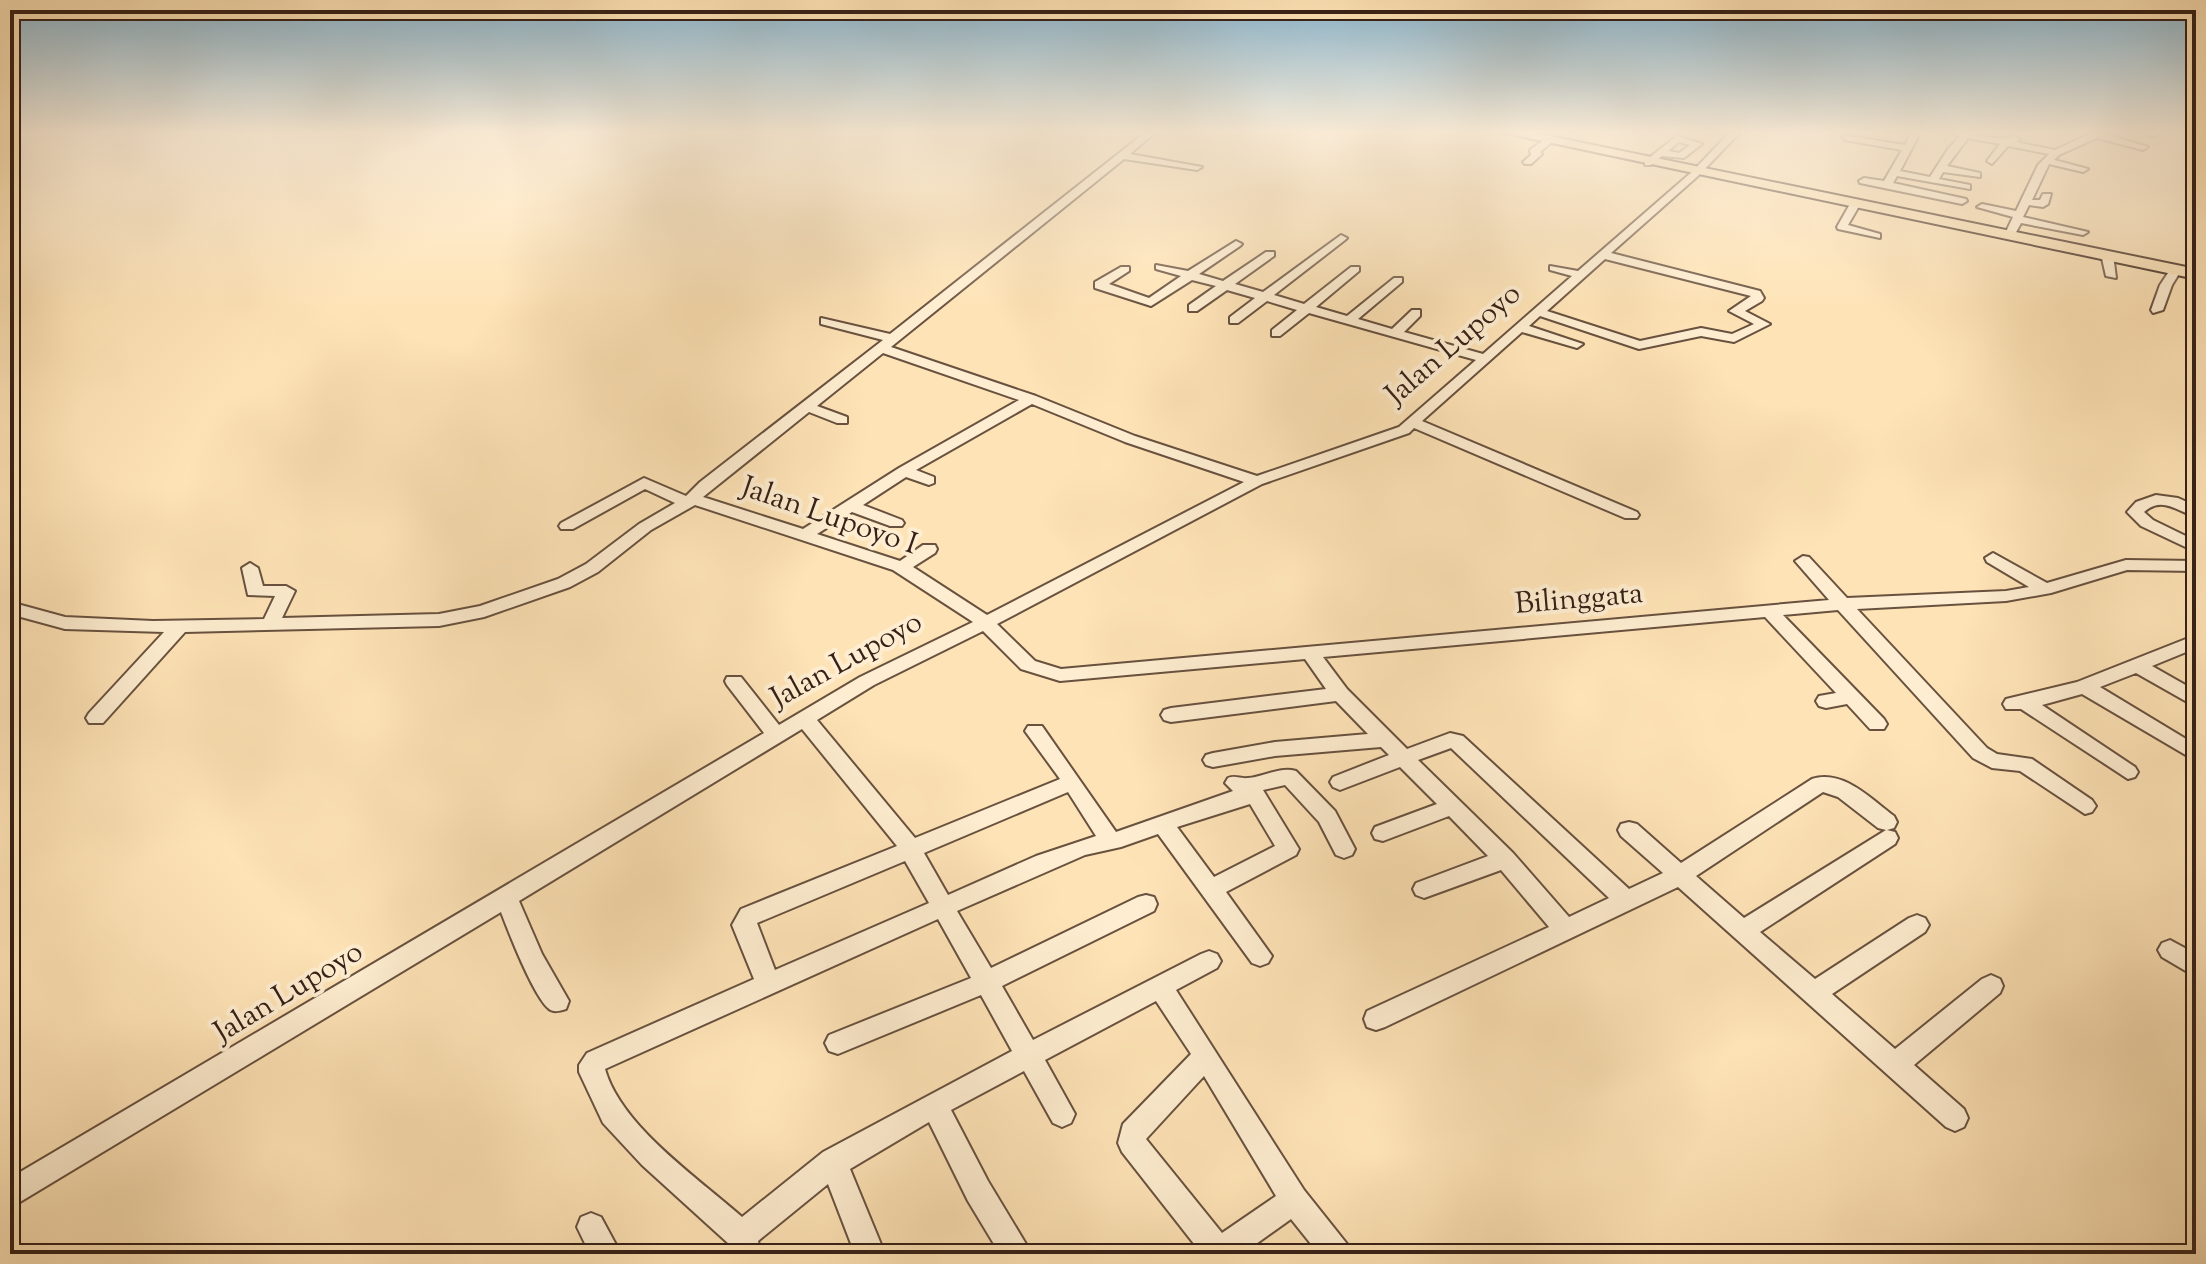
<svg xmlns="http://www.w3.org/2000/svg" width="2206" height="1264" viewBox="0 0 2206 1264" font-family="'Sorts Mill Goudy',serif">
  <rect width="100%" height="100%" fill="#fee3b6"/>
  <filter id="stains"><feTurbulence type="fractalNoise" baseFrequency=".0025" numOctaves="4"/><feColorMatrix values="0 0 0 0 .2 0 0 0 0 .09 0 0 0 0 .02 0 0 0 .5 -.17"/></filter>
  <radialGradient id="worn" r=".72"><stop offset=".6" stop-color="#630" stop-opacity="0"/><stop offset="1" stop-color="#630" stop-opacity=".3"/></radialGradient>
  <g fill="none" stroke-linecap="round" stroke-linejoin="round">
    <g stroke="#68513f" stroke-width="4">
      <path id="minor" d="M1147,131H1157L1130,154L1202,167L1197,170L1124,159L891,347L1036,396L1135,436L1257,476L1399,427L1476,360L1309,313L1280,336H1272V330L1297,310L1267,301L1238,323H1230V317L1255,298L1227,290L1197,311H1189V305L1216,286L1192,280L1151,306L1095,288V282L1121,267H1129V271L1109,284L1149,298L1181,276L1156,269V265L1188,271L1236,241L1242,244L1240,246L1199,274L1223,281L1266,252H1274V256L1235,284L1263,292L1341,235L1347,238L1345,240L1274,295L1304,304L1351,267H1359V271L1316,307L1347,316L1394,278H1402V282L1358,319L1392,329L1412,310H1420V316L1404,332L1483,354L1572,276L1550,270V266L1578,271L1693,171L1731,131H1741L1699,175L1611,253L1760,291L1764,298L1762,301L1745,311L1770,324L1734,342L1701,336L1639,349L1540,316L1529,326L1583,344L1577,348L1522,332L1422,421L1637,512L1639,515L1637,518H1625L1414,428L1409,433L1262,484L997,624L1035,661L1061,669L1829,600L1795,561L1803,556L1809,557L1847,598L2006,591L2029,587L1987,562L1985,558L1993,553L2047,583L2126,560L2196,561V571L2127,570L2051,593L2006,601L1857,609L1987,748L1997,754L2032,759L2092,800L2096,806L2092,812L2085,814L2020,771L1992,768L1973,758L1838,610L1783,615L1884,719L1887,724L1884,729H1870L1847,704L1826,708L1819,706L1816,701L1819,696L1836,693L1765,617L1323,657L1347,689L1407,749L1450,733L1463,736L1629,889L1663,873L1621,836L1618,830L1621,824L1629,822L1637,824L1681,863L1812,779C1843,769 1871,799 1894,816L1897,822L1894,828L1887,830L1895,832L1898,838L1895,844L1760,932L1815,979L1909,918L1917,915L1925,918L1929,925L1925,932L1832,994L1895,1049L1982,979L1991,975L2000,979L2003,986L2000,993L1914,1065L1964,1109L1968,1118L1964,1127L1955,1131L1946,1127L1678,887L1385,1027L1376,1030L1367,1027L1364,1019L1367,1011L1549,927L1501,870L1424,898L1416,895L1413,889L1416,883L1488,856L1449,816L1383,841L1375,839L1372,833L1375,827L1437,804L1400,767L1340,790L1333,787L1330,782L1333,777L1389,755L1381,747L1275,756L1213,767L1206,765L1203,760L1206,755L1213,753L1275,742L1368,734L1336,701L1171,722L1164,720L1161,715L1164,710L1171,708L1326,689L1305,659L1060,681L1021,669L983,631L874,685L817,720L915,838L1060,779L1025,731L1028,726H1042L1116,832L1233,791L1225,783L1228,778C1236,775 1240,779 1248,778C1264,777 1280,766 1296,771L1335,811L1355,849L1352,855L1344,858L1336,855L1319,822L1285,785L1263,790L1299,849L1296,855L1226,892L1272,956L1268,963L1260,966L1252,963L1158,834L1121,847L1085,855L957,911L991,968L1138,897L1146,895L1154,897L1157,904L1154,911L1002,986L1033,1040L1201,954L1209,951L1217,954L1221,961L1217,968L1176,990L1304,1190L1347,1244L1352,1254H1319L1291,1219L1242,1254H1202L1122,1152L1118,1143L1123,1124L1191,1054L1156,1001L1045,1060L1075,1114L1071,1123L1062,1127L1053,1123L1024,1071L951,1110L988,1181L1032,1254H1000L968,1201L929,1122L850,1169L885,1254H855L828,1184L758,1241L761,1254H731L729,1244L642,1165L603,1123L579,1072V1065L587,1053L754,979L732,925L741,909L897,846L802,729L519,901L542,954L569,1001L566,1009C560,1011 553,1013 548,1008C533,994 509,933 501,912L10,1208V1178L764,733L727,685L725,681L727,677H741L779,725L860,677L973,622L893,570L695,505L651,530L598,572L570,587L484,617L439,626L185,632L103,723H89L86,718L89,713L164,632L65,629L10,614V602L65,617L153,621L264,619L275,596L248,595L242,568L250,563L258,568L263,586H286L295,591L282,618L439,614L480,606L558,579L586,564L639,524L675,503L645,489L573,529H561L559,526L561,523L644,478L686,496L700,482L883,340L821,324V318L890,334ZM1605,259L1751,296L1729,311L1754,324L1732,334L1701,328L1640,341L1547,311ZM883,353L1019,400L899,468L803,529L703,497L809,412L837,423H847V417L817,406ZM1032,404L1125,442L1244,482L987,615L913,567L935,553L937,549L935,545H923L900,561L817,534L852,512L890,526H902L904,523L902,520L863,505L906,477L929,485L934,483V477L916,470ZM1451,748L1609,898L1569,917L1513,853L1418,760ZM1068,792L1096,836L1036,856L948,895L924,853ZM1823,792L1838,797L1878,828L1886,830L1744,918L1696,876ZM1250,804L1275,846L1214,877L1177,827ZM905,861L929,903L775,970L757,923ZM938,919L971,978L829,1035L825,1043L829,1051L838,1054L981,995L1012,1051L823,1152L742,1217C698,1178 621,1126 605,1069ZM1204,1076L1276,1196L1222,1233L1146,1139Z
        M1912,131H1921L1900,171L1930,177L1948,149L1960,136L1943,131C1966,131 1994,143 2015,136L2020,139L2016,142L2055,150L2096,131H2109L2105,134L2148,147L2143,150L2097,138L2059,155L2054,160L2088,169L2083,172L2049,164L2032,200H2040L2043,194H2051L2048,204L2043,207L2029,205L2023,217L2088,232L2083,235L2021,223L2013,238L2009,239L2004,236L2013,217L1977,207L1982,204L2016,211L2038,165L2049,154L2008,146L1992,164L1987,161L2000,144L1968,138L1947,166L1980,173V177L1943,172L1939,179L1970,185V189L1897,176L1893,183L1966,199L1967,201L1962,204L1860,183L1859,181L1864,178L1884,181L1902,150L1845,140L1842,135L1905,145Z
        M2150,131H2166L2151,137L2146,134Z
        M1677,136L1702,144L1684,158L1662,156L1651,165H1645V161ZM1679,142L1690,145L1679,153L1668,151Z
        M1544,140L1552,142L1540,152L1542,154L1531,164H1525L1523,162L1531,155L1530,150Z
        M2196,141V148H2189V144Z
        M1854,203L1859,206L1848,225L1880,234V238L1838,229L1837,227L1850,204Z
        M2107,251L2113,254L2116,278L2106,276L2101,254Z
        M2172,267L2182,269L2172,285L2163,310L2153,313L2151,310L2160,285Z
        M2156,495L2178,498L2196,506V517C2177,511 2162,496 2144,512L2153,520L2196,541V552L2141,526L2127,512L2136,502Z
        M2196,635V648L2152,666L2196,691V707L2136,673L2100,687L2196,745V761L2082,694L2042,705L2135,767L2138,772L2135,777L2128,779L2021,709H2006L2003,704L2006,699L2077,682Z
        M2170,940L2196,954V977L2162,957L2158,950L2162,943Z
        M591,1213L601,1217L621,1254H590L577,1227L581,1217Z"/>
    </g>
    <g stroke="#362017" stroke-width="4">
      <path id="primary" d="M1495,131H1525L2196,269V279Z"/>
    </g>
    <use href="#minor" fill="#feedd0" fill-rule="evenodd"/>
    <use href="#primary" fill="#fee3b6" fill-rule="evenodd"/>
  </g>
  <linearGradient id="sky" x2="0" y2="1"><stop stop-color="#8bb8d2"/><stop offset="0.43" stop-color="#fff2de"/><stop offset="1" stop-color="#fff2de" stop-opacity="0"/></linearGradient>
  <rect width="2206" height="308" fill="url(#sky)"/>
  <g text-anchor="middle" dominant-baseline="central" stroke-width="8" stroke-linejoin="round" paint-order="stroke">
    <g font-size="30" fill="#362017" stroke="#feedd0">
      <text transform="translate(1454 345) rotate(-41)">Jalan Lupoyo</text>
      <text transform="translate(829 517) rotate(19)">Jalan Lupoyo I</text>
      <text transform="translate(1579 600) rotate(-5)">Bilinggata</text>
      <text transform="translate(847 661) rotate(-29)">Jalan Lupoyo</text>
      <text transform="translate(289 993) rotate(-31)">Jalan Lupoyo</text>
    </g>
  </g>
  <rect width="2206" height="1264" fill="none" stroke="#fee3b6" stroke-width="40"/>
  <rect x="12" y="12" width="2182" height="1240" fill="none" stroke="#362017" stroke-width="4"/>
  <rect x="20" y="20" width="2166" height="1224" fill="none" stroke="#362017" stroke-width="2"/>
  <rect width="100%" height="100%" filter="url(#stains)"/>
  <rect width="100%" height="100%" fill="url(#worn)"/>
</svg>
